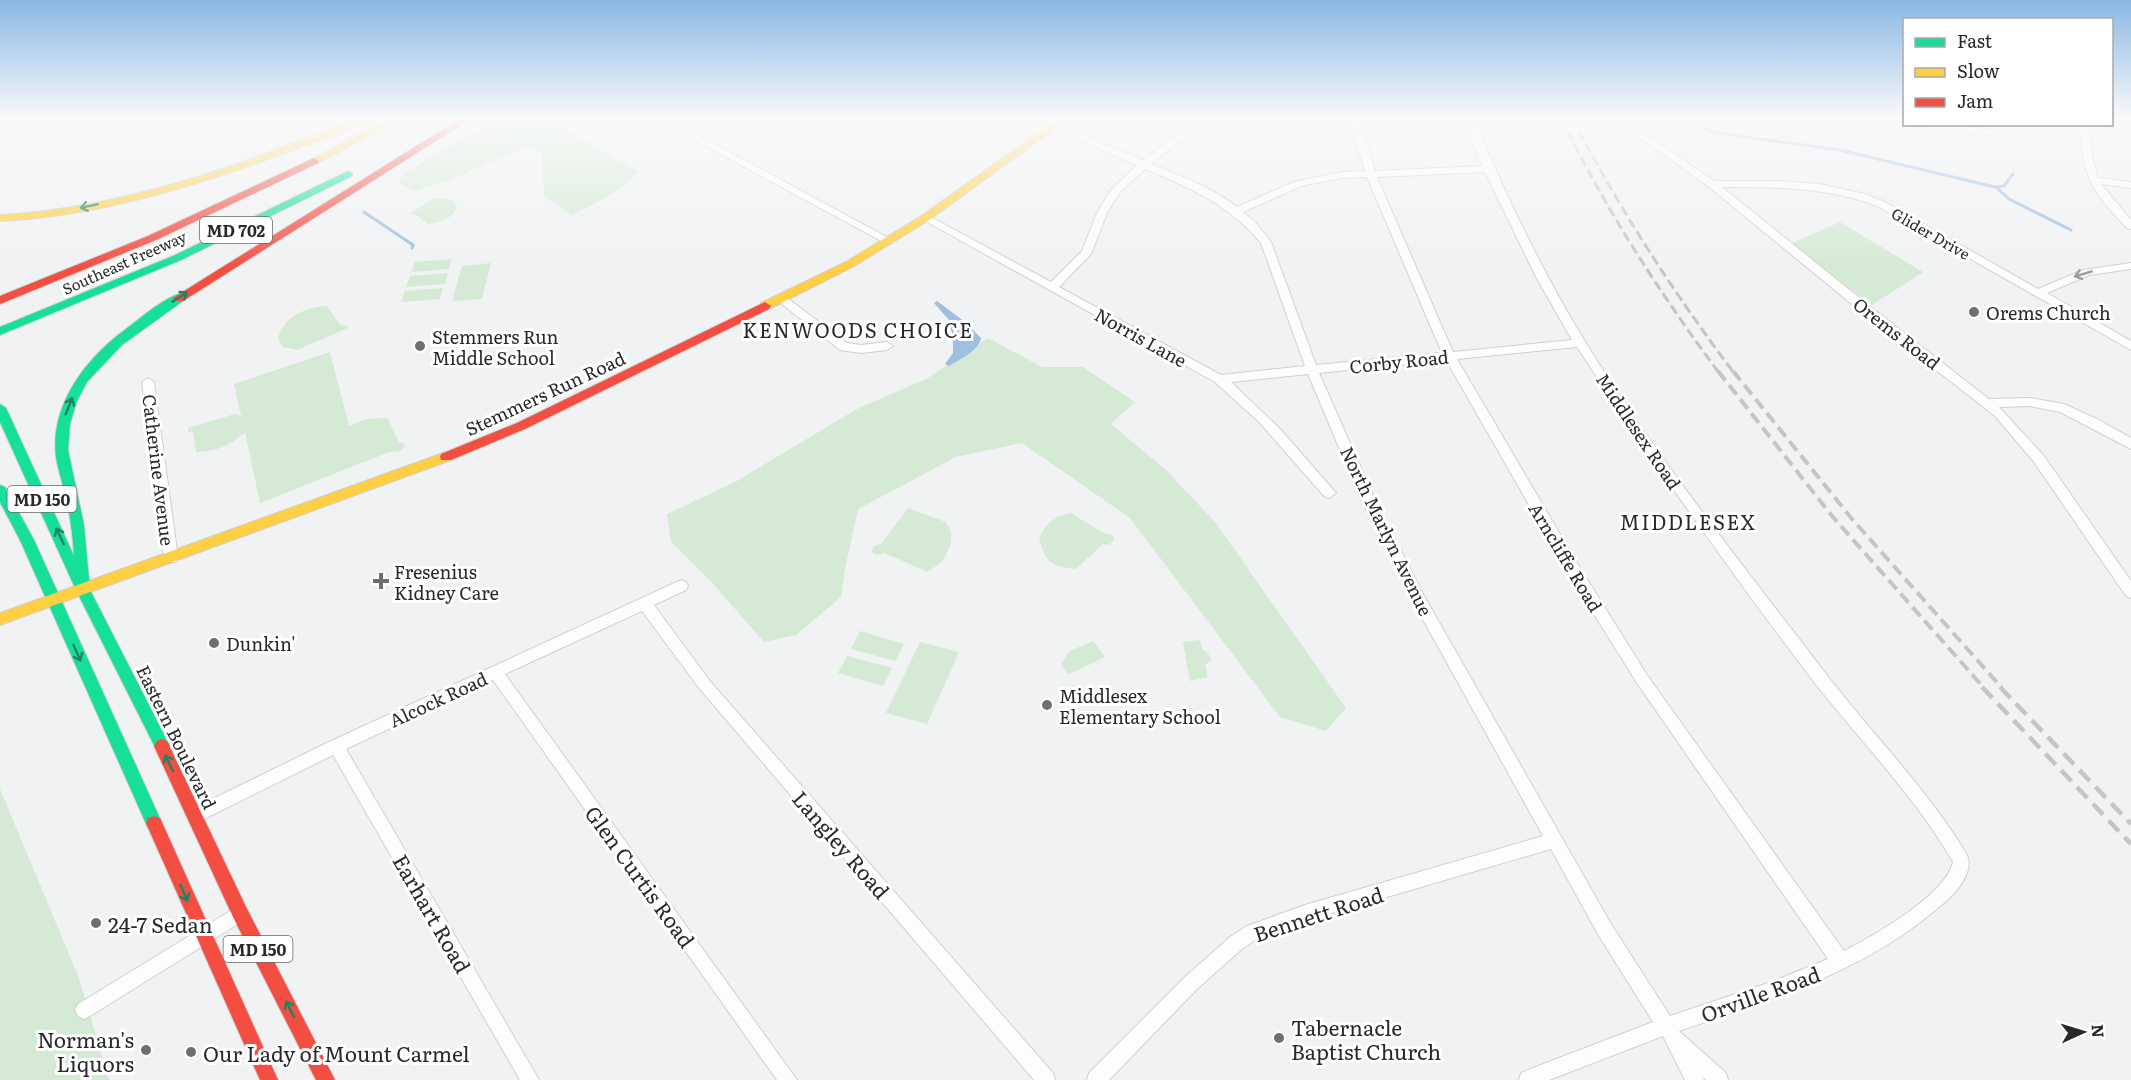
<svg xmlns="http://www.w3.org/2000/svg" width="2131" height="1080" viewBox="0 0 2131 1080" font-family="Literata,serif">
  <rect width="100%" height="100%" fill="#f1f2f3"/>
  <path fill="#d4ead4" d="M499,118H547L639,172C618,191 597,204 571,215L544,195L542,152L522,148L453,179L414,191L398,183L404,173Z
    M435,198L452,200L457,205C455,219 439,222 428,224L416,215L409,214Z
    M1840,222L1923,272L1872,305L1790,244Z
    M452,259L449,269L411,272L415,262Z
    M491,263L482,299L452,301L462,266Z
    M448,273L445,284L406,287L410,276Z
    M443,288L440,299L401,302L405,291Z
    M327,306L340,325H347L348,328L297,350L283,347L278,339C284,316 306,307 327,306Z
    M988,338L1042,367H1083L1135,402L1111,424L1166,470L1215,522L1346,708L1326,731L1280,717L1130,518L1022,443L956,457L858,509L845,569L841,597L796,635L764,642L714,585L671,542L667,514L735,482L857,409L926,379Z
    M330,352L349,426L366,419L387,418L399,442L404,444L405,447L398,452L392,451L260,503L245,432C230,446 217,451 196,452L193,432H188V428L235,414L241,416L234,384Z
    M908,508L946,522L951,531V544L943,561L928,572L884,553L877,555L871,552L874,546L881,544Z
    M1071,513L1103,533L1113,535L1114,541L1108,545L1103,544L1076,569C1051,567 1045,562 1039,538C1047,522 1054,517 1071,513Z
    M860,631L904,644L895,661L851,649Z
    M1200,640L1203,650L1208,653L1211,660L1205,665L1208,677L1190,681L1183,642Z
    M1093,641L1105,657L1068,675L1061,664L1070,651Z
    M920,642L959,652L927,724L886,713Z
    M847,656L892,668L883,686L838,673Z
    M0,789L79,978L109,1080H0Z"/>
  <path fill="#9ebfdf" d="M937,301L965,322L981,338C979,351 960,359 949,366L945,364L953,353V338L949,320L934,303Z"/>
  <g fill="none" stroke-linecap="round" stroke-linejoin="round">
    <path stroke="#9ebfdf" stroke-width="3" d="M1691,118L1702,128L1717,133L1840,150L1995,187L2004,186L2013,174
      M1996,187L2009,199L2071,230
      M364,212L413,245L412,248"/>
    <g stroke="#cfd0d1" stroke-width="2">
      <path id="street" d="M654,118H666L690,131L714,118H726L698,135L894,241L893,243H885Z
        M887,118H898L875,133H869V129Z
        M1200,118H1211L1151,164C1180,176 1212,187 1237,207L1294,182L1342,172L1365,171L1349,118H1359L1375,171L1482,166L1463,118H1473C1505,194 1541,269 1584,340C1654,454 1741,563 1823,670C1870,732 1927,788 1967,855C1975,875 1952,897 1938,908C1861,973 1773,999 1679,1031L1726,1073L1728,1080H1706L1703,1077L1704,1080H1685L1663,1036L1549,1080H1519L1521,1073L1538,1066L1653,1022L1599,936L1551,849L1305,921L1258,938L1242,949L1197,989L1109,1080H1087L1089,1073L1185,977L1230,937L1247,926L1305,905L1543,836L1411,598L1362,502L1308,374L1231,382L1281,430L1336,493L1329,498L1324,496L1259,422L1215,382L920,218L925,215L929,216L1051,282L1082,251L1097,213L1111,190L1137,165L1050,128V124H1056L1143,160ZM1145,169C1191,188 1228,204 1261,243L1305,366L1221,375L1059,287L1091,254L1107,213L1120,192ZM1485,172L1536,277L1572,340L1453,352L1377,177ZM1367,177L1442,353L1316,365L1271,242L1255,222L1243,212L1301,186L1342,178ZM1577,347C1652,461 1731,573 1814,682C1860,741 1915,796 1953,862C1946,895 1873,936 1844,951L1647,675L1577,563L1457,359ZM1446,360L1567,571L1637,683L1828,959L1771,982L1670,1016L1611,924L1423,594L1376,502L1319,373Z
        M1612,118H1623L1714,181H1777L1819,184L1865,194L1885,202L2038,289L2083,270L2131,263V269L2089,275L2047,293L2131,341V350L1877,206C1827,187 1776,187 1722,187L1867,304L1989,399L2030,398L2064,404L2099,420L2131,438V449L2060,412L2030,406L1999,407L2044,456L2131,581V598L2126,596L2034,462L1995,416L1859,310L1708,186Z
        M1863,118L1904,120V124H1908L1904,126L1868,121Z
        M2112,121L2131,125V131L2107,126L2106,124H2112Z
        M1915,124H1947L2009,132L2014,135L2009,138L1919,127Z
        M2080,124H2090L2092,157L2098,178L2131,182V188L2101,184L2131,220V229L2127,228C2092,192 2082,176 2080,124Z
        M782,294L847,343L861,345L887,342L893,346L887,350L861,353L840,350L778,301V295Z
        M148,378L154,382L178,558L176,562H166L164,558L142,382Z
        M681,580L686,582L688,586L686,590L654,605L709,680L1053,1073L1055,1080H1034L699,688L642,611L505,674L797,1080H777L493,680L346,749L539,1080H520L333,755L202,820L196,822L190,820L188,815L190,810L331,741Z
        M240,905L246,907L248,913L246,919L90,1016L84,1019L78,1016L75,1010L78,1004Z"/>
    </g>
    <g stroke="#cfd0d1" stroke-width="2">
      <path id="fast" d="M348,171L353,174L352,176L181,260L0,335V327L173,256Z
        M179,294L183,295V301L122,345L87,382L77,401L70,424L68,450L84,525L90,590L170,746L167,751L162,753L157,751L76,590L0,422V404L6,408L74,556C73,536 70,516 66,497C63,484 58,470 56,457C50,408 82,364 118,335C135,323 160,300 179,294Z
        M0,485L5,487L34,540L162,823L160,828L154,830L148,828L20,540L0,502Z"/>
    </g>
    <g stroke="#cfd0d1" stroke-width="2">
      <path id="slow" d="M356,118H369C355,130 324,139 306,145C209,182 104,216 0,221V215C120,209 246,164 356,118Z
        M389,118H401L318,163H310L309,161Z
        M1059,118H1070L929,220L854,266L769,309H761V303L846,262L921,216Z
        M446,452L451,454L452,457L451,460L0,625V613Z"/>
    </g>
    <g stroke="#cfd0d1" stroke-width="2">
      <path id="jam" d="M461,118H472L183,301H175L173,298Z
        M314,158L319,161L318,163L156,240L0,304V296L148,236Z
        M765,302L771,306L769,309L525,429L451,460H441L440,457L441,454L517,423Z
        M162,739L167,741L246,907L335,1080H316L234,919L154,746L157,741Z
        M154,816L160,818L278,1080H260L146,823L148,818Z"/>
    </g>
    <use href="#street" fill="#fdfdfd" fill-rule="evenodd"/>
    <use href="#fast" fill="#16e098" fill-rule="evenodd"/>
    <use href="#slow" fill="#ffcf43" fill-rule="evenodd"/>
    <use href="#jam" fill="#f24e42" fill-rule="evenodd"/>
    <path stroke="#c4c5c5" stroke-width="3" stroke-dasharray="10 4.5" stroke-linecap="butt" d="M1561,118C1605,208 1659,292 1719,373
      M1572,118C1619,208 1673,292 1734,373"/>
    <path stroke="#c4c5c5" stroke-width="4" stroke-dasharray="12 6" stroke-linecap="butt" d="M1718,371L1832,516L1984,688
      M1733,371L1852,519L2002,688"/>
    <path stroke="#c4c5c5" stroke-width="4.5" stroke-dasharray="15 8" stroke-linecap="butt" d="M1982,687L2131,844
      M2000,687L2131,824"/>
  </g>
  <defs><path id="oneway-shaft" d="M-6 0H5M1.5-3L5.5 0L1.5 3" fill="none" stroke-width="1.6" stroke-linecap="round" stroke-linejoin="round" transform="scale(1.5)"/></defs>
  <g stroke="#1f8461">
    <use href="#oneway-shaft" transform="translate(89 206) rotate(168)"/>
    <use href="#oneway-shaft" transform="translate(180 297) rotate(-32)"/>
    <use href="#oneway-shaft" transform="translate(69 406) rotate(-68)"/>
    <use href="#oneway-shaft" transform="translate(60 536) rotate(-115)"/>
    <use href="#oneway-shaft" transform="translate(77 653) rotate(66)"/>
    <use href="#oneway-shaft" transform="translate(169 763) rotate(-116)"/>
    <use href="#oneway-shaft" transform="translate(184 893) rotate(66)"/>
    <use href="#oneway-shaft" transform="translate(290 1009) rotate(-117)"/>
  </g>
  <use stroke="#9d9e9e" href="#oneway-shaft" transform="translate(2083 274) rotate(164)"/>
  <linearGradient id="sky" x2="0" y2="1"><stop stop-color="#8ab8e4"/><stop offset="0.44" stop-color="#f9f9fa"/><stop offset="1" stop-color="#f9f9fa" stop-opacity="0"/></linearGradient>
  <rect width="2131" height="269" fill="url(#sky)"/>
  <g fill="#6e6f70" stroke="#fff" stroke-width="2">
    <circle cx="1974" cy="312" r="6"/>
    <circle cx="420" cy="346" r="6"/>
    <path d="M378 572h6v6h6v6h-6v6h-6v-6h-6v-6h6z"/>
    <circle cx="214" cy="643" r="6"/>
    <circle cx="1047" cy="705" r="6"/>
    <circle cx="96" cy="923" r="6"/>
    <circle cx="1279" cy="1038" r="6"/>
    <circle cx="146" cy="1050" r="6"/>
    <circle cx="191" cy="1052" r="6"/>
  </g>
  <g text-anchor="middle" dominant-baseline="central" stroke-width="6" stroke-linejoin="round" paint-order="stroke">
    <g font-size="15" fill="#28292a" stroke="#fff">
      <text transform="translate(1931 233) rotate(30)">Glider Drive</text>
      <text transform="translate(124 262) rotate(-24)">Southeast Freeway</text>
    </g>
    <g fill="#fff" stroke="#68696a" stroke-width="1.5">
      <rect x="200" y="217" width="72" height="26" rx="4.5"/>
      <rect x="7.5" y="486" width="69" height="26" rx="4.5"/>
      <rect x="223.5" y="936" width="69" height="26" rx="4.5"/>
    </g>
    <g font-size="16" font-weight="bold" fill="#28292a">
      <text x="236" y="230">MD 702</text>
      <text x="42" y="499">MD 150</text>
      <text x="258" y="949">MD 150</text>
    </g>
    <g font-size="18" fill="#28292a" stroke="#fff" text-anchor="start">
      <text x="1986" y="312">Orems Church</text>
      <text x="432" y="336">Stemmers Run<tspan x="432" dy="21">Middle School</tspan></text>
      <text x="394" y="571">Fresenius<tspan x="394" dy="21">Kidney Care</tspan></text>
      <text x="226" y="643">Dunkin'</text>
      <text x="1059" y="695">Middlesex<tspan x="1059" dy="21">Elementary School</tspan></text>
    </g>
    <g font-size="18" fill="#28292a" stroke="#fff">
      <text transform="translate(1897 333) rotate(38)">Orems Road</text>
      <text transform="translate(1141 337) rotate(29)">Norris Lane</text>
      <text transform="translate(1399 361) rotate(-6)">Corby Road</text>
      <text transform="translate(545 393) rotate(-25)">Stemmers Run Road</text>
      <text transform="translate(1639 431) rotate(56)">Middlesex Road</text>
      <text transform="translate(159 470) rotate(83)">Catherine Avenue</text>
      <text transform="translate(1387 531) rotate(64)">North Marlyn Avenue</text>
      <text transform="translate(1566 557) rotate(59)">Arncliffe Road</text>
      <text transform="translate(438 699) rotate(-25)">Alcock Road</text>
      <text transform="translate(177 737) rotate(64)">Eastern Boulevard</text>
    </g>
    <g font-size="20" letter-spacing="1.5" fill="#28292a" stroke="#fff">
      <text x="858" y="329">KENWOODS CHOICE</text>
      <text x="1688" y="521">MIDDLESEX</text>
    </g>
    <g font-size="21" fill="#28292a" stroke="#fff">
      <text transform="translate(842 844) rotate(49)">Langley Road</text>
      <text transform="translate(641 876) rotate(54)">Glen Curtis Road</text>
      <text transform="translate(433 913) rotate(60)">Earhart Road</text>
      <text transform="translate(1318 913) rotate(-18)">Bennett Road</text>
      <text transform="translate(1760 993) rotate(-20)">Orville Road</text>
    </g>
    <g font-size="21" fill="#28292a" stroke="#fff" text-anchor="start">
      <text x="108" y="923">24-7 Sedan</text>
      <text x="1291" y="1026">Tabernacle<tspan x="1291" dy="24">Baptist Church</tspan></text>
      <text x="134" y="1038" text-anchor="end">Norman's<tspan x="134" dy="24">Liquors</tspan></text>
      <text x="203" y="1052">Our Lady of Mount Carmel</text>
    </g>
  </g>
  <rect x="1903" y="18" width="210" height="108" fill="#ffffff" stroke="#a9a9aa" stroke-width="1.5"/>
  <rect x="1915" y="38" width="30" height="9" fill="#16e098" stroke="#a9a9aa" stroke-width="1.5"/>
  <text x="1957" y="48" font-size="18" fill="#28292a">Fast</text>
  <rect x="1915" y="68" width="30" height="9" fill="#ffcf43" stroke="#a9a9aa" stroke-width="1.5"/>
  <text x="1957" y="78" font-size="18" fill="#28292a">Slow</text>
  <rect x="1915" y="98" width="30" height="9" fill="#f24e42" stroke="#a9a9aa" stroke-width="1.5"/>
  <text x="1957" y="108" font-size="18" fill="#28292a">Jam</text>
  <g transform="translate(2083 1032) rotate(86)" stroke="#ffffff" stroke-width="4.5" paint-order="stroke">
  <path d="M0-4.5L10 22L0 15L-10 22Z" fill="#28292a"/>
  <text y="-9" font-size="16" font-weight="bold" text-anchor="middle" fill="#28292a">N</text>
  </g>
</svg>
